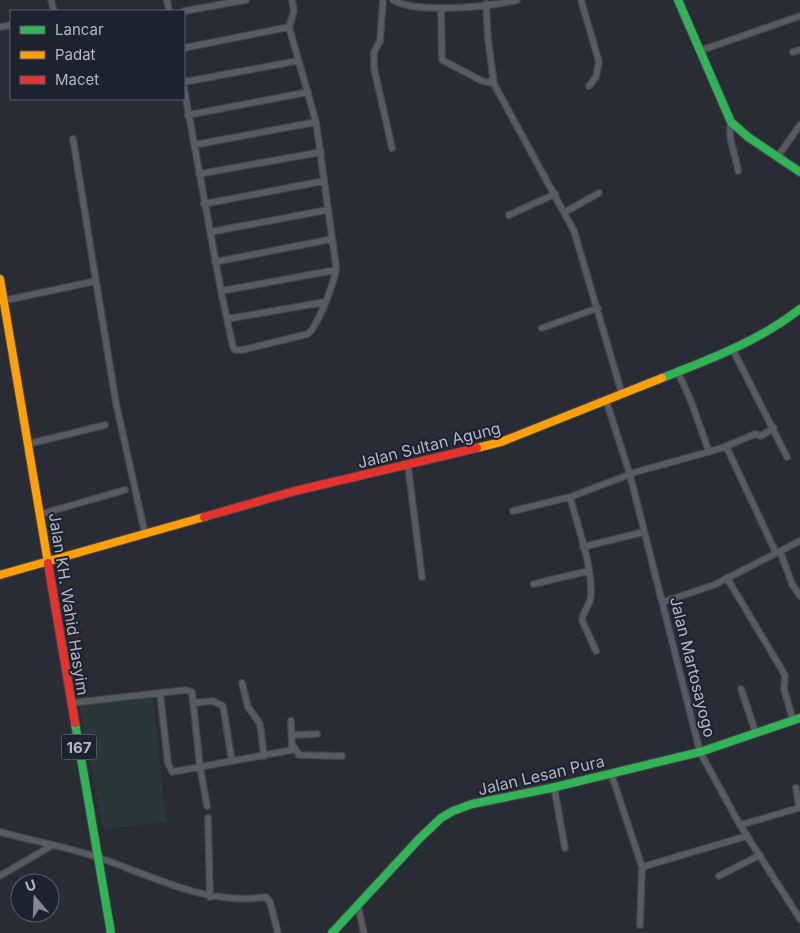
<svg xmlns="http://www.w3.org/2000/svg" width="800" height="933" viewBox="0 0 800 933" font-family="Inter,sans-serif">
  <rect width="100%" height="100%" fill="#292c34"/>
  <path fill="#29373d" d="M153,698L166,822L103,829L79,704Z"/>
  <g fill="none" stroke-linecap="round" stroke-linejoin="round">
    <g stroke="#44474d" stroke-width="8">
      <path id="street" d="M51,0L54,11
        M167,0L169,11
        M383,0L380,41L374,52V68L392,148
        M393,0C416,14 489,7 517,0
        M581,0L599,62L596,77L589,86
        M486,4L488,39L494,84L574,231L622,394
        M441,8L442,60L482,81L494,83
        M184,11L246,0
        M0,27L11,25
        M184,48L289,27
        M699,51L800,16
        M793,52L800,50
        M184,82L297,61
        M184,88L221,291L233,347L235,350H242L308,334C318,325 336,280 336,266L316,122L289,27L294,11L292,0
        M188,115L308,92
        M731,122C727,139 736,154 738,171
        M194,145L316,122
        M778,156L800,125
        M199,174L321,152
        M204,204L324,181
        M565,212L599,193
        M509,215L555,194
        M210,232L327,210
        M215,262L332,239
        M96,281L116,403L145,534
        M221,291L336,270
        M2,301L96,281L73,139
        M227,319L325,302
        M542,328L598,308
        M733,350L787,457
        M678,372L691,401L709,452
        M606,400L630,475L700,752L740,825L800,919
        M28,444L105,425
        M726,446L776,553
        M408,466L422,577
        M570,497C578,528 592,563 591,595C591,604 583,611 582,620L596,651
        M513,511L570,497L636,472L722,448L755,434L761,436L774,428
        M41,514L125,490
        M583,547L644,532
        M780,551L792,584L800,596
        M727,578L785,675L784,689L793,720
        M534,584L588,571
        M663,602L714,585L800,541
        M242,683L248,707L260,724L264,756
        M741,689L756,733
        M160,693L186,690L192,692L200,767L207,806
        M71,703L160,693L168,763L172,772L292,750L291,721
        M194,703L213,701L223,706L232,761
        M293,735L317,734
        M294,747L299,755L342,756
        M611,773L642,867
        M554,787L565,848
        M208,818L210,897
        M740,825L799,808L796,788
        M0,832C33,841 68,847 100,858C155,877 207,906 266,897L270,902L278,933
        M0,876L51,846
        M719,876L760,855
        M358,906L364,933
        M640,925L642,867L747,836"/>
    </g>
    <g stroke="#44474d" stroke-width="10">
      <path id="fast" d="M678,0L731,122L748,137L800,172
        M662,378C711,359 759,341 800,309
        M75,723L111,933
        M332,933L419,839L441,818L453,811L472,804L551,788L700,752L800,718"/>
    </g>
    <g stroke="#44474d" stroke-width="10">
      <path id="slow" d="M0,279L48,563
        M477,448L501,442L662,378
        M0,575L204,517"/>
    </g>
    <g stroke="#44474d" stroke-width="10">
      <path id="jam" d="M204,517L295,491L477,448
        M48,563L75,723"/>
    </g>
    <use href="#street" stroke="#585b63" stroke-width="5.5"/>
    <use href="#fast" stroke="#30b455" stroke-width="8"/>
    <use href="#slow" stroke="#ff9f0a" stroke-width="8"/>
    <use href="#jam" stroke="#e5322d" stroke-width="8"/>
  </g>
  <g text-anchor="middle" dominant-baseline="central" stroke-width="4" stroke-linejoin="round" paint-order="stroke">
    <rect fill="#1d222f" stroke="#868a99" stroke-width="1" x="61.5" y="734.5" width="35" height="25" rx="4"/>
    <g font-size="15" font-weight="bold" fill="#b3b7c6">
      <text x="79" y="747">167</text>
    </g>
    <g font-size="16" fill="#b3b7c6" stroke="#1d222f">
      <text transform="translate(429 445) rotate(-14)">Jalan Sultan Agung</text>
      <text transform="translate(69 604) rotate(81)">Jalan KH. Wahid Hasyim</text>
      <text transform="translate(693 667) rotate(76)">Jalan Martosayogo</text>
      <text transform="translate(541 775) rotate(-13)">Jalan Lesan Pura</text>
    </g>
  </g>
  <rect x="10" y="10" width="175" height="90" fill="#1d222f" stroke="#595e6b"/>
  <rect x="20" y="26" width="25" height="8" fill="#30b455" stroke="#595e6b"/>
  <text x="55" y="35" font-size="15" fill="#b3b7c6">Lancar</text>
  <rect x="20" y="51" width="25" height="8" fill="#ff9f0a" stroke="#595e6b"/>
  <text x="55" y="60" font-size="15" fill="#b3b7c6">Padat</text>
  <rect x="20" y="76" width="25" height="8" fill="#e5322d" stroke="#595e6b"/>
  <text x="55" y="85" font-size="15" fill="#b3b7c6">Macet</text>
  <g transform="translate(35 898) rotate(341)"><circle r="24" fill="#1d222f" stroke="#595e6b"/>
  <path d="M0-4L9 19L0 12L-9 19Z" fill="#838693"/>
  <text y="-8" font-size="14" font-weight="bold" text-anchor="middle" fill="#b3b7c6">U</text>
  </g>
</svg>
